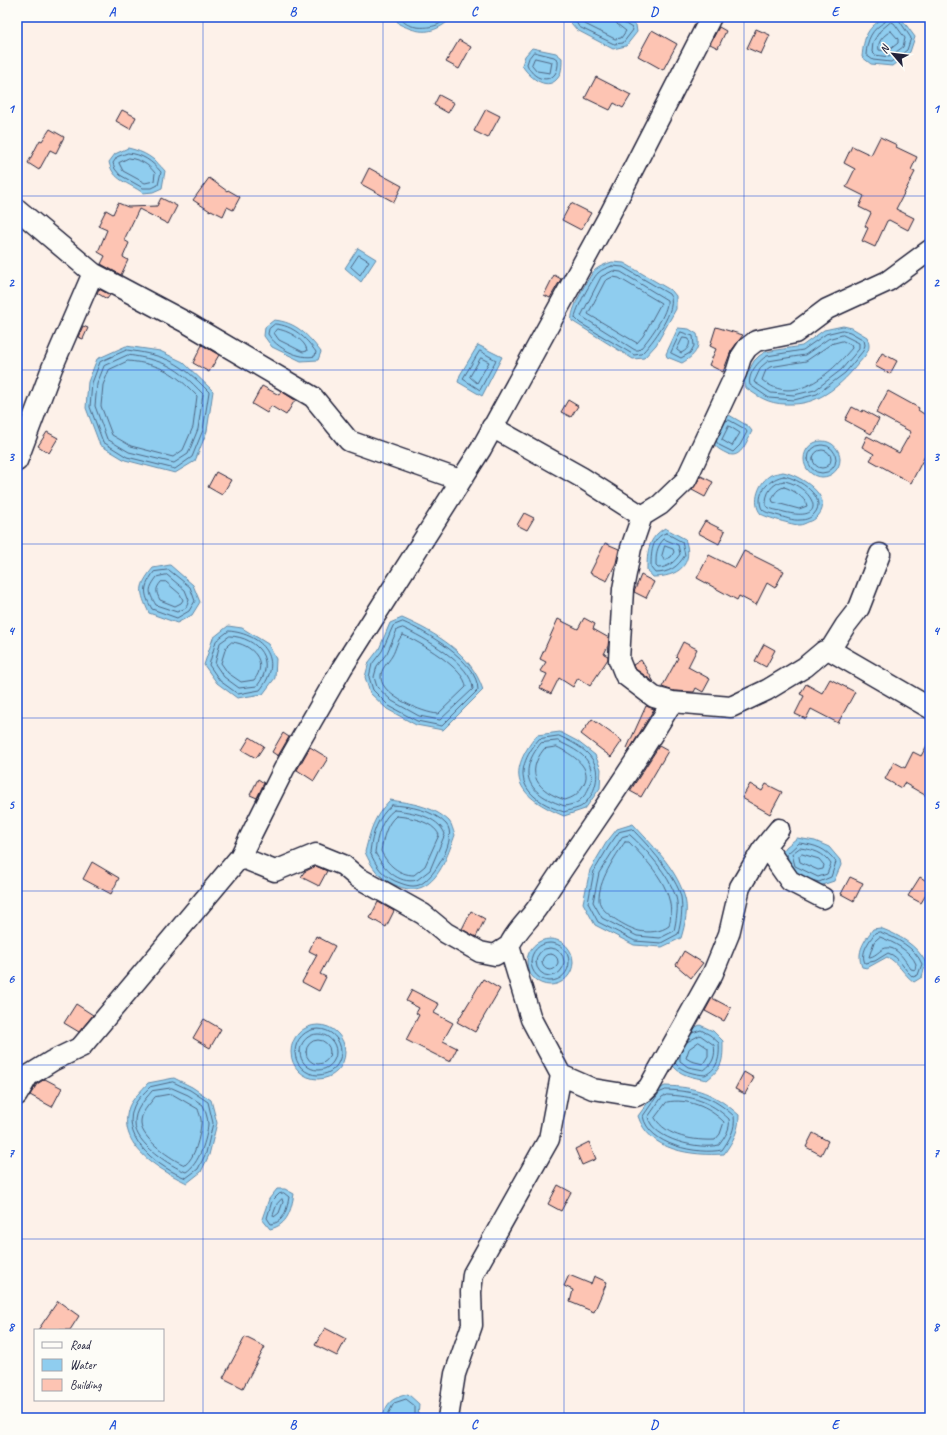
<svg xmlns="http://www.w3.org/2000/svg" width="947" height="1435" viewBox="0 0 947 1435" font-family="Caveat,sans-serif">
  <rect width="100%" height="100%" fill="#fdf1e9"/>
  <filter id="ink" filterUnits="userSpaceOnUse"><feTurbulence type="fractalNoise" baseFrequency=".025" numOctaves="2"/><feDisplacementMap in="SourceGraphic" scale="8" xChannelSelector="R" yChannelSelector="G"/><feConvolveMatrix kernelMatrix="1 2 1 2 8 2 1 2 1" color-interpolation-filters="sRGB"/></filter>
  <g filter="url(#ink)">
    <path fill="#8fcdef" stroke="#6389a7" d="M395,17H451V19C432,35 420,34 399,24Z
      M573,17H621L636,25L637,32L626,46L613,49L577,30L571,23Z
      M886,17L901,18L915,37L910,52L892,66L871,64L862,57C864,36 867,27 886,17Z
      M532,48L556,53L562,58C562,65 562,74 557,79C546,92 527,75 522,65L525,56Z
      M128,148C145,152 154,158 165,171L162,188L153,192L143,193C128,182 113,181 109,162L115,154Z
      M358,248L376,259L361,282L345,268Z
      M612,262L624,263L672,291L676,296V309L656,345L644,358L633,359L572,321C569,312 588,277 595,270C600,266 606,264 612,262Z
      M274,320C296,322 308,335 321,352L318,360L301,361L272,347L264,336L265,327Z
      M843,326L852,328L867,337C868,340 869,343 869,346C869,353 862,359 858,364C842,384 821,403 794,404C772,405 763,400 746,388L744,380L754,361L759,356L765,352L802,346L824,330Z
      M678,328L689,329L697,334C701,349 694,356 682,363L667,357L666,354Z
      M478,345L502,357L482,396L458,382L460,375Z
      M126,346L160,351L183,362L213,391L207,431L195,461L175,473L125,460L100,445L86,408L88,382L97,359Z
      M729,415L748,426L752,431C746,443 740,461 726,453C718,449 715,447 712,440L724,416Z
      M804 459a18 18 0 1 1 36 0a18 18 0 1 1-36 0Z
      M783,472C800,475 835,497 818,516C815,519 813,521 808,522C806,523 802,525 799,525C794,525 765,517 761,514C751,503 759,481 771,475C775,473 780,473 783,472Z
      M665,528L685,539C695,565 677,577 653,577L647,570C647,552 648,538 665,528Z
      M170,565L193,585L200,602L192,615L177,623L149,613C139,591 138,587 153,568Z
      M402,618C436,633 471,653 483,690L443,730L416,725L387,709L370,693L365,677L369,662L379,649L390,623Z
      M228,626L242,628L268,644L276,659L275,678L263,694L237,698L217,683L204,665L213,638Z
      M560,732L577,741L595,755L601,769L600,788L585,809L564,816C519,797 503,777 537,735Z
      M390,800C410,803 433,806 449,821C452,824 453,831 455,835C445,863 432,902 395,885C379,878 372,868 365,852C371,829 373,818 390,800Z
      M633,824C652,845 675,867 684,895C689,908 685,925 681,938L662,947L634,945L595,925L583,903L590,870L606,843L617,829Z
      M797,838L815,841L829,847L840,860L841,865L834,881L819,886L790,873L782,853L786,847Z
      M880,928C899,935 917,945 926,963L922,977L914,982C904,975 897,961 887,957L867,968L862,967C856,952 864,941 873,929Z
      M527 962a23 23 0 1 1 46 0a23 23 0 1 1-46 0Z
      M700,1025L713,1031L723,1041C723,1061 723,1067 707,1080C693,1077 679,1076 671,1063L684,1032Z
      M291 1052a27 27 0 1 1 54 0a27 27 0 1 1-54 0Z
      M174,1078L192,1087L211,1100L217,1123L209,1155L201,1172L187,1183C158,1169 116,1145 129,1107C132,1099 142,1090 148,1083Z
      M665,1086C697,1087 714,1093 739,1115C739,1131 733,1141 724,1154C692,1156 649,1151 638,1116L657,1090Z
      M277,1189H285L294,1194C291,1210 288,1225 270,1229L262,1219L269,1199Z
      M408,1394L419,1404L418,1418H382C388,1401 391,1399 408,1394Z"/>
    <g fill="none" stroke-linecap="round" stroke-linejoin="round">
      <path stroke="#4e6683" stroke-width="1" d="M400,17C405,29 426,29 437,25C440,24 444,20 447,17
        M577,17L576,22L579,27L614,44L623,43L633,30L632,28L621,21L620,17
        M582,17L583,23L615,39L621,38L626,31L617,24L615,17
        M887,17L885,22C872,29 867,39 866,55L873,60L891,62L907,50L911,38L897,17
        M891,22L894,23L905,38L903,47L889,57L875,55L872,52L873,42L880,31Z
        M891,31L898,39V43L888,51L879,50C877,41 884,35 891,31Z
        M534,52L554,57L558,60C560,85 534,84 527,64L529,58Z
        M535,58L552,62L550,73L537,71L532,65Z
        M128,153C142,154 152,161 161,172L158,185L152,188H143L120,175L115,169L113,163L117,157Z
        M129,158C141,160 148,164 155,173L154,181L145,183L123,171L119,163Z
        M359,255L369,261L360,275L351,267Z
        M612,266L623,267L669,294C680,307 651,345 641,354L634,355L580,323L575,318C575,310 592,279 598,273C602,269 607,268 612,266Z
        M613,271L621,272L667,300C669,312 648,341 639,350H635L581,316L601,277Z
        M613,277L619,278L661,303L643,336L637,343L588,314L605,281Z
        M275,324C293,325 306,338 316,352L315,356C300,360 276,348 268,334L269,329Z
        M277,329C287,330 306,340 307,351L303,352L279,340L274,333Z
        M843,330L850,332L864,340L865,345L863,351L845,373L817,394L794,400L769,398L750,385C747,375 758,361 767,356L803,350L826,334Z
        M681,332L693,336L694,346L690,353L681,358L671,353Z
        M843,335L859,343V349L841,370L815,390L794,395L771,393L754,382L761,367L768,361L805,355L828,339Z
        M683,338L689,339C691,346 686,351 681,353L677,350Z
        M843,341L851,345L852,348C831,373 795,407 762,380L766,370L770,367L806,361L831,344Z
        M127,350C168,356 180,362 209,392L203,430L192,457L175,469L127,457L103,442L90,407L92,383L100,362Z
        M480,351L496,360L480,390L463,379Z
        M128,355C166,361 176,366 203,394L198,429L188,454L174,463L129,452L107,439L95,406L97,384L104,366Z
        M481,358L489,362L477,383L470,377Z
        M128,361C161,364 175,373 197,396L193,427L183,450L173,457L131,446L112,435L101,406L103,385L109,370Z
        M729,426L740,433L732,446L722,440Z
        M716,441L719,445L733,452L740,445L747,432L745,429L729,420L726,421
        M808 459a14 14 0 1 1 28 0a14 14 0 1 1-28 0Z
        M813 459a9 9 0 1 1 18 0a9 9 0 1 1-18 0Z
        M784,476C798,478 829,498 814,514C811,518 806,520 800,520C793,521 784,517 776,515C771,513 763,513 761,507C756,491 771,478 784,476Z
        M784,481C811,485 833,524 784,512C778,510 771,510 766,506C765,493 772,483 784,481Z
        M784,487C792,489 806,498 807,506L799,509L773,502L772,499C775,493 777,489 784,487Z
        M666,533L682,542L685,555C678,567 669,573 655,573L651,568C651,555 651,537 666,533Z
        M664,539L678,545L680,554C675,562 667,568 658,568L656,566C656,555 656,547 664,539Z
        M665,546L673,549L674,552L671,557L664,560L662,556Z
        M169,570L190,587L195,601L189,611L177,618L152,609C143,593 143,587 154,572Z
        M167,575L185,590L189,600L186,608L177,612L156,605C148,592 148,589 157,577Z
        M166,582L180,594L183,600L181,603L175,606L160,600C156,592 155,589 161,582Z
        M403,622C426,632 478,661 478,690L442,726L417,721L389,706L373,690L369,677L372,664L382,651L393,626Z
        M403,628C423,637 472,664 473,689L440,720L419,716L392,701L377,687L374,677L377,666L387,653L397,630Z
        M229,631C263,634 285,660 260,690L238,694L220,681L209,665L216,641Z
        M403,635C418,641 466,669 466,687L438,714C423,713 382,696 381,678C380,669 388,663 392,656C396,650 397,639 403,635Z
        M230,636C258,637 277,662 257,686L239,688L224,677L215,664L220,643Z
        M232,642C252,644 269,662 254,680L241,682L228,673L221,663L226,647Z
        M559,736C570,741 585,748 592,759C602,773 595,796 582,806C578,809 569,810 564,812C523,798 509,775 539,739Z
        M558,741C568,746 582,752 588,762C596,775 590,792 579,801C576,804 569,805 565,806C530,795 515,775 541,743Z
        M557,747C571,754 596,768 582,787C577,795 574,797 565,800C538,791 524,774 544,749Z
        M392,805C410,806 433,810 446,824C459,837 434,879 419,885C411,888 403,884 395,881C382,875 376,866 370,852C372,834 378,816 392,805Z
        M394,810C412,812 438,816 445,834L430,870L417,880C398,885 382,867 375,852C377,837 381,819 394,810Z
        M396,816C409,817 433,821 439,835L425,866L414,875C399,875 387,864 381,851C383,839 386,824 396,816Z
        M632,829C647,844 677,877 681,897C683,910 681,922 678,934L661,943L635,941L598,922L588,903L594,871L609,846L619,832Z
        M630,835C648,851 668,874 676,897C679,907 676,921 674,931L660,938L637,936L602,918L593,902L599,873L622,837Z
        M625,842H629C651,865 678,892 669,926C661,932 649,933 639,931C628,928 600,913 599,900C598,882 615,856 625,842Z
        M800,848C814,850 823,852 831,864L827,874L818,877L795,866L792,854Z
        M802,854L819,859L824,865L823,869L818,870L800,862L799,857Z
        M788,859L787,854L799,843C815,845 826,848 836,862L831,877L819,882L812,880
        M880,932C896,938 915,947 922,964L918,975L913,977C903,969 900,957 888,953L875,961L865,963C860,953 869,941 875,933Z
        M880,937C893,942 911,951 916,964L915,970L911,969C905,961 896,943 883,949C878,952 874,957 869,957L874,942Z
        M531 962a19 19 0 1 1 38 0a19 19 0 1 1-38 0Z
        M536 962a14 14 0 1 1 28 0a14 14 0 1 1-28 0Z
        M542 962a8 8 0 1 1 16 0a8 8 0 1 1-16 0Z
        M295 1052a23 23 0 1 1 46 0a23 23 0 1 1-46 0Z
        M300 1052a18 18 0 1 1 36 0a18 18 0 1 1-36 0Z
        M306 1052a12 12 0 1 1 24 0a12 12 0 1 1-24 0Z
        M699,1042L708,1048V1056L703,1064L691,1061L686,1058L689,1049Z
        M680,1054V1061L688,1067L704,1070C713,1064 716,1055 714,1045L700,1035L687,1042
        M675,1063C682,1072 695,1074 705,1075C718,1069 720,1057 719,1043L710,1035L701,1030L692,1033
        M173,1082L190,1090L208,1102L213,1123L206,1153L198,1169L186,1178C160,1168 122,1141 133,1109C135,1101 144,1093 150,1087Z
        M172,1088L188,1095L203,1105C205,1110 208,1118 208,1124C207,1139 199,1164 186,1172C170,1166 135,1143 135,1124C134,1110 144,1101 152,1091Z
        M666,1090C695,1091 712,1096 734,1116C736,1129 729,1140 722,1150C698,1155 648,1145 643,1116L659,1093Z
        M172,1094L198,1109C199,1113 202,1119 201,1124C200,1136 195,1158 185,1165C172,1160 142,1139 141,1124C140,1113 149,1105 155,1097Z
        M667,1095C692,1096 710,1101 729,1119C731,1128 725,1137 719,1145C700,1150 653,1140 648,1117L662,1097Z
        M667,1102C687,1098 709,1107 724,1122L720,1134L715,1140C695,1141 666,1137 655,1118Z
        M284,1193L289,1197C287,1208 285,1222 271,1224L267,1218L272,1201L279,1194Z
        M282,1199L283,1202L279,1213L274,1217L273,1215L277,1204Z
        M386,1418L394,1403L406,1399L415,1406V1418"/>
    </g>
    <path fill="#fdc4b3" stroke="#22223b" d="M719,27L726,31L718,48L710,44Z
      M756,29L770,35L761,54L747,48Z
      M652,30L677,44L663,70L638,56Z
      M459,40L471,47L459,69L446,62Z
      M596,77L631,95L623,108L614,103L610,110L585,98Z
      M439,95L454,103L448,113L434,105Z
      M486,109L500,116L488,138L474,131Z
      M122,110L136,117L130,129L116,121Z
      M50,129L64,137L56,153L50,150L39,170L28,163L40,140L42,141Z
      M880,137L897,145L896,147L917,157L911,170L915,172L896,209L914,218L908,230L889,220L887,221L875,247L862,241L868,228L865,226L871,213L859,207L864,196L846,187L855,169L844,163L852,146L871,155Z
      M369,168L402,186L394,202L361,184Z
      M209,178L227,191L228,190L240,197L233,210L227,207L223,216L211,210L210,211L193,200Z
      M161,198L177,206L168,224L139,209L124,240L129,243L123,257L128,260L121,275L101,264L105,256L98,252L107,230L98,226L106,210L113,214L118,203L128,207L157,206Z
      M571,203L591,213L581,230L562,220Z
      M554,275L561,279L550,298L544,295Z
      M99,289L110,295L107,299L97,293Z
      M83,326L88,328L83,339L78,337Z
      M716,327L743,335L731,351L723,372L709,365L716,349L710,346Z
      M202,345L219,355L209,372L193,363Z
      M882,353L897,361L890,374L875,366Z
      M262,386L279,395L281,391L295,400L286,415L271,406L267,413L252,404Z
      M888,391L919,408L918,410L930,418V446L911,483L870,460L874,454L862,447L867,436L899,453L911,432L876,413Z
      M568,400L578,406L571,417L561,412Z
      M852,407L862,412L863,410L879,419L871,434L845,420Z
      M47,432L58,438L49,453L38,446Z
      M216,472L231,480L222,495L208,487Z
      M701,476L713,482L705,497L692,490Z
      M524,513L534,518L527,530L517,525Z
      M705,521L725,531L719,544L698,533Z
      M605,543L619,549L616,563L607,581L590,573Z
      M744,551L784,571L775,588L767,583L756,605L739,596L737,600L697,578L709,555L735,568Z
      M641,575L654,582L646,598L634,592Z
      M584,618L595,624L593,629L609,638L608,646L604,654L608,656V659L590,686L578,678L573,687L559,678L551,694L540,688L547,674L540,671L546,662L540,659L558,619L578,629Z
      M683,642L697,649L688,667L710,679L703,692L696,688L694,692L674,691L662,687L678,658L676,656Z
      M764,644L775,650L766,667L755,661Z
      M641,660L654,682L634,668L633,665Z
      M830,679L855,692L838,723L811,709L806,719L795,714L804,696L800,694L806,684L822,693Z
      M646,706L654,709L630,749L627,748Z
      M592,719L622,741L611,757L581,734Z
      M283,733L289,737L278,756L272,752Z
      M250,737L264,746L256,758L242,750Z
      M930,740V798L904,783L901,788L885,779L894,762L905,768L913,752L921,756Z
      M659,746L668,751L641,797L630,791Z
      M310,747L328,758L314,781L297,770Z
      M258,779L264,783L257,798L250,795Z
      M750,784L762,791L766,784L782,792L770,814L742,798Z
      M92,862L119,878L111,894L83,879Z
      M316,866L327,871L319,886L301,877L304,872Z
      M850,877L863,883L854,901L841,894Z
      M920,877L930,883V888L921,903L908,896Z
      M378,902L394,911L386,927L370,918Z
      M471,911L485,919L476,937L462,929Z
      M316,936L335,946L320,974L326,977L319,991L302,982L317,955L309,951Z
      M684,951L703,963L691,978L676,965Z
      M483,979L500,989L475,1032L457,1022Z
      M412,990L439,1004L434,1013L453,1023L443,1041L457,1048L450,1062L406,1040L419,1015L416,1013L419,1008L406,1001Z
      M712,998L731,1008L724,1021L705,1011Z
      M76,1004L93,1015L79,1032L64,1023Z
      M204,1019L221,1029L210,1048L193,1038Z
      M744,1072L754,1078L745,1094L735,1089Z
      M45,1079L62,1088L52,1107L30,1095L37,1084Z
      M813,1133L828,1141L821,1155L806,1147Z
      M589,1142L596,1159L582,1165L575,1149Z
      M558,1185L571,1192L561,1211L548,1204Z
      M569,1275L591,1284L594,1276L607,1282L594,1312L570,1302L573,1290L564,1286Z
      M58,1301L79,1316L70,1330H38Z
      M325,1328L346,1339L337,1356L315,1345Z
      M245,1337L265,1347L243,1388L223,1378Z"/>
    <g fill="none" stroke-linecap="round" stroke-linejoin="round">
      <g stroke="#22223b" stroke-width="23">
        <path id="minor" d="M17,209L93,273L52,368L17,461
          M930,250L888,281L827,309L795,333L756,341L747,348L741,357L736,373L686,480L660,505L642,516L631,548L623,589L619,660L625,675L654,697L672,702L731,707L767,690L805,667L824,651L830,650L930,708
          M93,273L189,324L313,397L349,441L460,480
          M492,427L581,477L642,516
          M830,650L845,626L859,608L880,554
          M762,850L771,854L790,881L823,898
          M240,857L275,871L316,854L343,865L357,877L423,914L446,933L480,952L495,955L509,946
          M561,1075L593,1089L636,1096L644,1092L649,1087L713,973L729,934L740,887L762,850L779,829
          M17,1095L28,1076L52,1061L81,1047L240,857L284,769L342,668L481,449L611,212L711,17
          M448,1418L455,1374L472,1325L471,1292L473,1274L549,1139L561,1075L531,1019L509,946C518,927 531,919 541,902C584,835 632,771 672,702"/>
      </g>
      <use href="#minor" stroke="#fdfcf7" stroke-width="20"/>
    </g>
  </g>
  <path fill="none" stroke="#1d4ed8" stroke-width="1" stroke-opacity="0.55" d="M203,17V1418M383,17V1418M564,17V1418M744,17V1418M17,196H930M17,370H930M17,544H930M17,718H930M17,891H930M17,1065H930M17,1239H930"/>
  <rect width="947" height="1435" fill="none" stroke="#fdfcf7" stroke-width="44"/>
  <rect x="34" y="1329" width="130" height="72" fill="#fdfcf7" stroke="#a5a5ac"/>
  <rect x="42" y="1342" width="20" height="6" fill="#fdfcf7" stroke="#a5a5ac"/>
  <text x="70" y="1349" font-size="12" fill="#22223b">Road</text>
  <rect x="42" y="1359" width="20" height="12" fill="#8fcdef" stroke="#a5a5ac"/>
  <text x="70" y="1369" font-size="12" fill="#22223b">Water</text>
  <rect x="42" y="1379" width="20" height="12" fill="#fdc4b3" stroke="#a5a5ac"/>
  <text x="70" y="1389" font-size="12" fill="#22223b">Building</text>
  <g transform="translate(893 54) rotate(298)" stroke="#fdfcf7" stroke-width="3" paint-order="stroke">
  <path d="M0-3L7 15L0 10L-7 15Z" fill="#22223b"/>
  <text y="-6" font-size="11" font-weight="bold" text-anchor="middle" fill="#22223b">N</text>
  </g>
  <rect x="22" y="22" width="903" height="1391" fill="none" stroke="#1d4ed8" stroke-width="1.5"/>
  <g font-size="13" text-anchor="middle" font-weight="bold" fill="#1d4ed8">
    <text x="112" y="16">A</text>
    <text x="293" y="16">B</text>
    <text x="474" y="16">C</text>
    <text x="654" y="16">D</text>
    <text x="835" y="16">E</text>
    <text x="11" y="113">1</text>
    <text x="936" y="113">1</text>
    <text x="11" y="287">2</text>
    <text x="936" y="287">2</text>
    <text x="11" y="461">3</text>
    <text x="936" y="461">3</text>
    <text x="11" y="635">4</text>
    <text x="936" y="635">4</text>
    <text x="11" y="809">5</text>
    <text x="936" y="809">5</text>
    <text x="11" y="983">6</text>
    <text x="936" y="983">6</text>
    <text x="11" y="1157">7</text>
    <text x="936" y="1157">7</text>
    <text x="11" y="1331">8</text>
    <text x="936" y="1331">8</text>
    <text x="112" y="1429">A</text>
    <text x="293" y="1429">B</text>
    <text x="474" y="1429">C</text>
    <text x="654" y="1429">D</text>
    <text x="835" y="1429">E</text>
  </g>
</svg>
